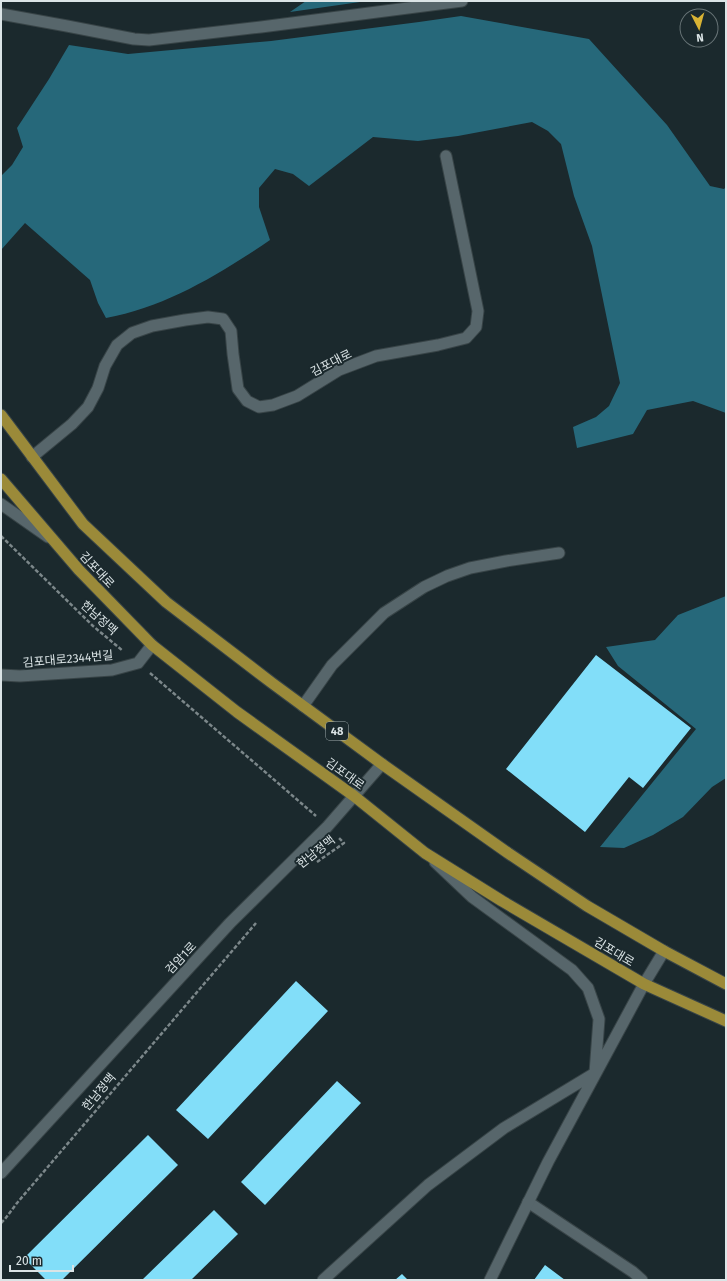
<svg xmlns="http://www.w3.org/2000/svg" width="727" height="1281" viewBox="0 0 727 1281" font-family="'Fira Sans','Noto Sans KR',sans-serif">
  <rect width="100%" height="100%" fill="#1b292d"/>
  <path fill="#26687a" d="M306,1H367L290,12Z
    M461,16L589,39L667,125L710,186L724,189L726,187V413L693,401L647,410L633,434L577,448L573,427L596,417L609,406L620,383L592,246L574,196L561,144L548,131L532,122L458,136L418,141L373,137L309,186L293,174L275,169L259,188V207L270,240C220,274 166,307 106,318L98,303L90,280L25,223L1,250V176L12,165L23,147L17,128L49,79L69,45L128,54L271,41L419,22Z
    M726,596V778L712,787L683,817L653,835L624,848L600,847L696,729L618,666L606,647L655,640L678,615Z"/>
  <path fill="#82def9" d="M596,655L691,728L643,788L629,777L585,832L506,769Z
    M296,981L328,1011L208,1139L176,1110Z
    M337,1081L361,1103L265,1205L241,1182Z
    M148,1135L178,1165L62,1280H46L24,1258Z
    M214,1210L238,1234L191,1280H142Z
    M545,1265L565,1280H534Z
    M402,1274L408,1280H395Z"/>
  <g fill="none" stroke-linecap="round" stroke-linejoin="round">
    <g stroke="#384447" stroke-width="13">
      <path id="service" d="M32,457L72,424L88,407L98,388L105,366L117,345L132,333L152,326L185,320L208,317L223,319L231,331L233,354L238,389L247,401L259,407L273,405L297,396L339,370L376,356L438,345L466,338L476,327L478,311L446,156
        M1,675L20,676L112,670L138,663L152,645
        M303,706L332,665L384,613L424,587L447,576L470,568L506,561L559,553
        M528,1202L633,1272L642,1280"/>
    </g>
    <g stroke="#384447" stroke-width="13">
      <path id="minor" d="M1,14L67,26L134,39L149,40L261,27L462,1
        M323,1280L428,1185L504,1128L595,1073L599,1019L588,988L572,970L472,897L435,862
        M490,1280L548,1162L644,984L664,951"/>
    </g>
    <g stroke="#384447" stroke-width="13">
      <path id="tertiary" d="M1,504L48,537
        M1,1173L230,923L327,827L382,764"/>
    </g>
    <g stroke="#384447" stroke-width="13">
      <path id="primary" d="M1,415L83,524L166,602L272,683L382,764L508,853L587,906L664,951L726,984
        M1,479L79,570L152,645L237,712L354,796L425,853L502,901L644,984L726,1021"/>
    </g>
    <path stroke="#7c878a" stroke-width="2.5" stroke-dasharray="4 2" stroke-linecap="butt" d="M1,536L93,626L123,651
      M150,673L264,771L316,816
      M317,862L344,843L338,837
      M1,1223L5,1219L17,1203L256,923"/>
    <use href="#service" stroke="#57666b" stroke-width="11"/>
    <use href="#minor" stroke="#57666b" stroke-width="11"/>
    <use href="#tertiary" stroke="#57666b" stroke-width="11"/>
    <use href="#primary" stroke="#9b8a39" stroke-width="11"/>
  </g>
  <g text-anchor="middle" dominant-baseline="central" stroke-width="4" stroke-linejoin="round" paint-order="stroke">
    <rect fill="#1b292d" stroke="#a1acae" stroke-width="1" x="326" y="722" width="22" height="18" rx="3"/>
    <g font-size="11" font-weight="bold" fill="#dbe4e6">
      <text x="337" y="731">48</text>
    </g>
    <g font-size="12" fill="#dbe4e6" stroke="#1b292d">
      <text transform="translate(331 363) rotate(-27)">김포대로</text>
      <text transform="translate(97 570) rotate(47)">김포대로</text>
      <text transform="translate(99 618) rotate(42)">한남정맥</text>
      <text transform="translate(68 659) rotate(-5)">김포대로2344번길</text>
      <text transform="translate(345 774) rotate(36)">김포대로</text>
      <text transform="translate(316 852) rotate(-38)">한남정맥</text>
      <text transform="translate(614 952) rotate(31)">김포대로</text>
      <text transform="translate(181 958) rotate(-47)">검암1로</text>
      <text transform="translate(99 1092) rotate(-50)">한남정맥</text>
    </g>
  </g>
  <rect width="727" height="1281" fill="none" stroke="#dbe4e6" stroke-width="4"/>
  <g transform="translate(699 28) rotate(174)"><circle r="19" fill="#1b292d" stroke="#687477"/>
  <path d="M0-3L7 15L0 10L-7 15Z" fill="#d9b334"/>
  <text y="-6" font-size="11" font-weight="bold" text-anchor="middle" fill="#dbe4e6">N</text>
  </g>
  <path d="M10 1265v6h63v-6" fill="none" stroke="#dbe4e6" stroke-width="2"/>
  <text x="16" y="1265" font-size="12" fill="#dbe4e6" stroke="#1b292d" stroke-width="3" paint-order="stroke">20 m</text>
</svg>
